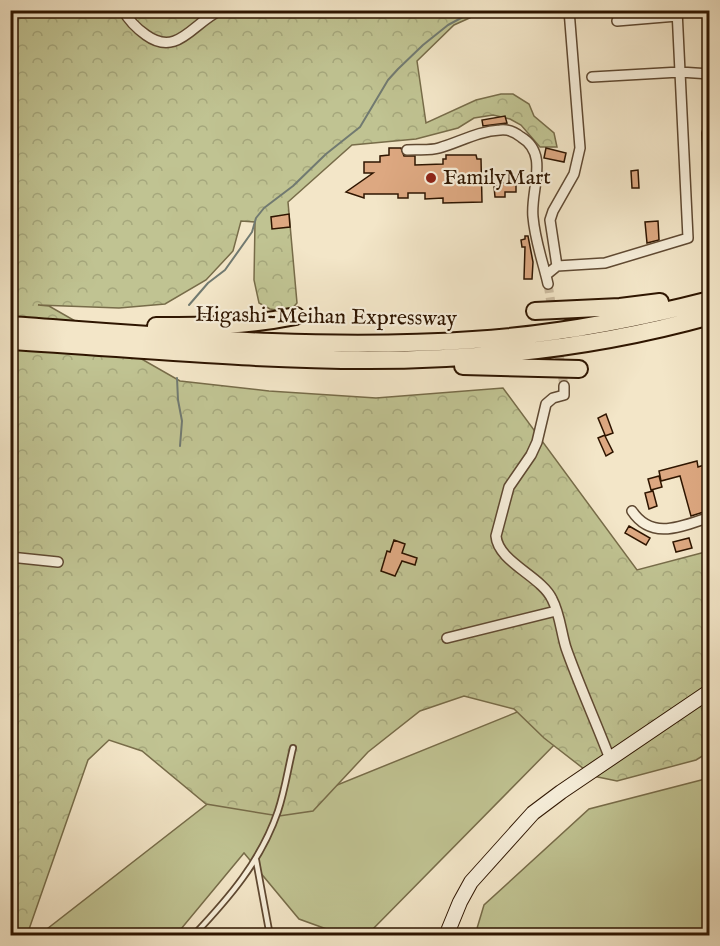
<svg xmlns="http://www.w3.org/2000/svg" width="720" height="946" viewBox="0 0 720 946" font-family="'IM FELL English',serif">
  <defs>
    <pattern id="forest-crowns" width="20" height="18" patternUnits="userSpaceOnUse" patternTransform="scale(1.5)"><rect width="20" height="18" fill="#c0c392"/><path d="M2 6a3 3 0 1 1 6 0M12 15a3 3 0 1 1 6 0" fill="none" stroke="#a5a77c"/></pattern>
  </defs>
  <rect width="100%" height="100%" fill="#f3e6c8"/>
  <filter id="stains"><feTurbulence type="fractalNoise" baseFrequency=".00333" numOctaves="4"/><feColorMatrix values="0 0 0 0 .2 0 0 0 0 .09 0 0 0 0 .02 0 0 0 .5 -.17"/></filter>
  <radialGradient id="worn" r=".72"><stop offset=".6" stop-color="#630" stop-opacity="0"/><stop offset="1" stop-color="#630" stop-opacity=".3"/></radialGradient>
  <path fill="#c0c392" stroke="#776c49" stroke-width="1.5" d="M537,704L564,735L367,935H343L299,919L244,853L176,935L38,936L219,795L315,794Z
    M709,778V935H475L484,905L589,809Z"/>
  <path fill="url(#forest-crowns)" stroke="#776c49" stroke-width="1.5" d="M10,11H485L454,25L417,61L426,123L476,100L501,94H513L529,104L534,116L554,133L557,147H540L521,125L510,119L493,115L474,118L458,128L416,139L352,145L288,202L297,303L289,312L270,309L259,303L254,280L255,222L241,221L233,251L206,280L165,304L119,308L38,305L49,306L180,381L269,391L376,398L503,388L637,570L709,551V752L696,760L617,781L593,776L544,738L514,709L464,696L420,711L368,752L313,811L279,816L206,804L142,751L109,740L88,760L27,935H11Z"/>
  <g fill="none" stroke-linecap="round" stroke-linejoin="round">
    <path stroke="#717a71" stroke-width="2" d="M189,305L208,283L225,270L252,232L256,218L264,208L293,186L326,154L360,127L388,80L398,69L423,45L448,25L476,10
      M177,378L178,400L182,421L180,446"/>
  </g>
  <path fill="#dda881" stroke="#2e1500" stroke-width="1.5" d="M505,116L507,123L483,126L482,120Z
    M389,148H401L404,156H415V165L443,164V159H446V155H476L477,159H481L482,202L443,203V198L425,199V193H408V198H398V194H364V198L346,192L373,173H364V162H380V156L389,155Z
    M546,148L566,153L564,162L544,158Z
    M638,170L639,188H632L631,171Z
    M501,183H516V192H505V197H495L494,186H501Z
    M289,214L290,227L272,229L271,217Z
    M658,221L659,240L647,243L645,222Z
    M525,236H528L533,262L532,279H524L525,247H522L521,240L525,239Z
    M606,414L613,433L605,436L613,452L606,456L598,438L605,435L598,418Z
    M697,461L698,467L704,465L707,475H710V510L691,516L680,476L661,481L659,471Z
    M659,476L662,487L651,490L648,479Z
    M653,491L657,506L649,509L645,493Z
    M629,526L650,538L646,545L625,533Z
    M689,538L692,548L676,552L673,542Z
    M394,540L405,544L402,553L417,558L415,565L402,561L395,576L381,571L387,551L390,552Z"/>
  <g fill="none" stroke-linecap="round" stroke-linejoin="round">
    <path stroke="#ccbca0" stroke-width="9" stroke-dasharray="9 4.5" stroke-linecap="butt" d="M548,284L564,386"/>
    <g stroke="#5f4932" stroke-width="8">
      <path id="lane" d="M256,860L270,936
        M193,936C229,898 261,861 278,811C285,790 288,768 293,748"/>
    </g>
    <g stroke="#5f4932" stroke-width="12">
      <path id="street" d="M123,10C129,21 136,28 146,35C178,58 193,22 221,10
        M677,12L693,10
        M617,21L677,16
        M592,77L680,72L677,10
        M710,133H707L710,196
        M407,150C417,149 429,151 439,148C460,142 478,131 500,130C508,129 515,132 521,137C550,154 530,190 533,217C535,241 543,262 548,284
        M557,266L550,220L553,211L574,174L580,148L569,10
        M546,275L557,266L605,263L688,238L680,72L710,74
        M564,386V395L553,398L546,404L537,442L531,455L509,487L496,536C498,562 541,576 552,599C560,614 561,632 566,648C579,685 596,722 610,759
        M632,511C652,541 682,526 710,517
        M10,557L58,562
        M447,638L556,611"/>
    </g>
    <g stroke="#2e1500" stroke-width="16">
      <path id="secondary" d="M446,936L460,902L471,882L533,813L561,792L710,691"/>
    </g>
    <g stroke="#2e1500" stroke-width="20">
      <path id="highway" d="M535,311L620,307L660,302
        M10,325C164,336 318,351 473,340C553,335 632,320 710,300
        M156,326C206,326 247,326 296,316
        M10,341C130,348 249,360 368,360C483,360 599,347 710,316
        M463,366L579,369"/>
    </g>
    <use href="#lane" stroke="#f7efdb" stroke-width="4.5"/>
    <use href="#street" stroke="#f7efdb" stroke-width="9"/>
    <use href="#secondary" stroke="#f7efdb" stroke-width="14"/>
    <use href="#highway" stroke="#f3e6c8" stroke-width="16"/>
  </g>
  <circle fill="#8f2418" stroke="#f7efdb" stroke-width="2" cx="431" cy="178" r="6"/>
  <g text-anchor="middle" dominant-baseline="central" stroke-width="4.5" stroke-linejoin="round" paint-order="stroke">
    <g font-size="22" fill="#2e1500" stroke="#f7efdb" text-anchor="start">
      <text x="443" y="178">FamilyMart</text>
    </g>
    <g font-size="22" fill="#2e1500" stroke="#f7efdb">
      <text transform="translate(326 317) rotate(1)">Higashi-Meihan Expressway</text>
    </g>
  </g>
  <rect width="720" height="946" fill="none" stroke="#f3e6c8" stroke-width="36"/>
  <rect x="12" y="12" width="696" height="922" fill="none" stroke="#2e1500" stroke-width="3"/>
  <rect x="18" y="18" width="684" height="910" fill="none" stroke="#2e1500" stroke-width="1.5"/>
  <rect width="100%" height="100%" filter="url(#stains)"/>
  <rect width="100%" height="100%" fill="url(#worn)"/>
</svg>
